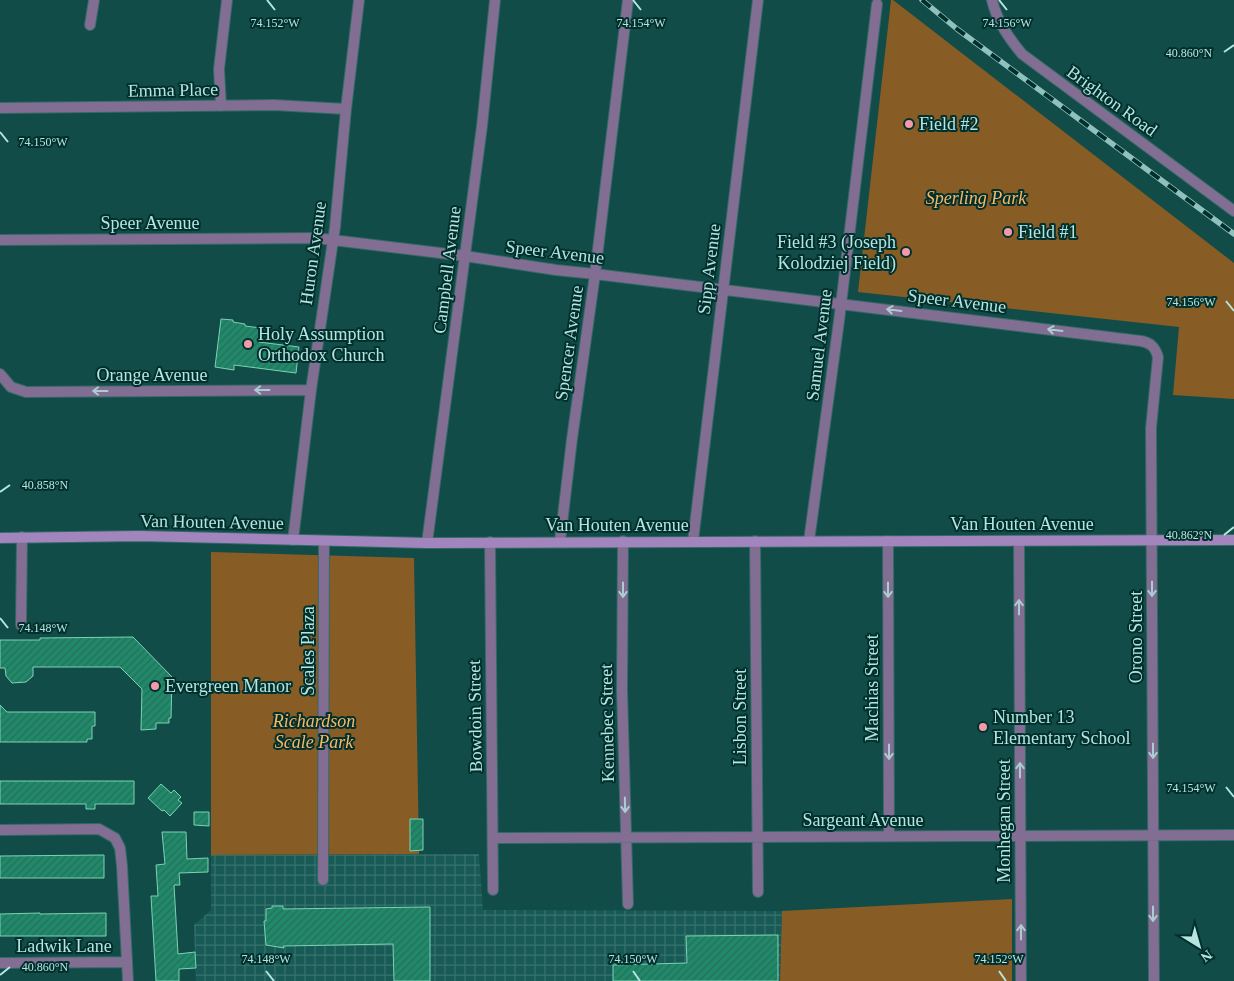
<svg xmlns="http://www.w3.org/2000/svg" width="1234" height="981" viewBox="0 0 1234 981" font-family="Georgia,serif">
  <defs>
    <pattern id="industrial-grid" width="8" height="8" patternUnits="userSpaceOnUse" patternTransform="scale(1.25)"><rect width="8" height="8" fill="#185a56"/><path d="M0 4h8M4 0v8" fill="none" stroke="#37726e"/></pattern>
    <pattern id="building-hatch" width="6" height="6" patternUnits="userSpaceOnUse" patternTransform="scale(1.25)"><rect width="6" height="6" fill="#1f896a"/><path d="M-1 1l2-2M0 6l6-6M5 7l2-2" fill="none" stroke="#296d5a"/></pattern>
  </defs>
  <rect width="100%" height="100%" fill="#124c48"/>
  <path fill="url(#industrial-grid)" d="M479,854L483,910L782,911L780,981H196L194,925L211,910V855Z"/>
  <path fill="#885c25" d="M891,0H893L1234,263V399L1173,395L1179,327L858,292Z
    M211,552L414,558L419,854L211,855Z
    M1012,899V981H780L782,911Z"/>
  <path fill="url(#building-hatch)" stroke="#7cd3b3" d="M221,319L233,320V322L245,324V326L261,328L259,342L299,347L296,373L234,365V370L215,367Z
    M133,637L172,677L171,718H169V723H156V729L141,730L142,689L120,667H33V676L26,682L12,683L6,676L5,668H0V640H40V638Z
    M0,705L7,712H95V726H92V739H87V742H0Z
    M0,781H134V804H95V809H86V804H0Z
    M161,784L171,793L174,790L181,797L178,800L182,803L170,816L164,810L162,811L148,798Z
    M194,812H209V826L194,825Z
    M410,819H423V850L410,851Z
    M162,832H186L187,859L208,858V872L179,873L180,885H174L178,954L195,952L196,968L179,969V981H156L151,896H158L156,865L165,864Z
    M104,855V878H0V856Z
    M272,906H283V909L430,907V981H394L393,944L283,946L284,948L266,945L264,921H266V909L272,908Z
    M40,913V914L106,913V936H0V914Z
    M778,935V981H613V965L687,963L686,936Z"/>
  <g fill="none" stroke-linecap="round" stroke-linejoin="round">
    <g stroke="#336a66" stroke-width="12">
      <path id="minor" d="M992,0C997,21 1008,37 1022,54L1234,211
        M90,25L94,0
        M221,106L219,69L227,0
        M0,108L274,105L346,109
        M0,240L316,238L465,256L556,270L595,274L1141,341C1151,343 1155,347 1158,357L1151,428L1154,981
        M0,374L11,387L26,392L311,390
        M293,540L311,390L335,227L346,109L359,0
        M560,541L572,439L595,274L628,0
        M623,541L622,690L628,904
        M693,541L758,0
        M755,541L758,892
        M809,541L839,321L877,4
        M888,541L889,836
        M1019,541L1021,981
        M490,542L493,890
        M427,543L482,126L495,0
        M21,625L22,537
        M0,830L99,829L115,838L120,848L122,866L128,981
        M493,838L1234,835
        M323,880L324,542
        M0,963L127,962"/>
    </g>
    <g stroke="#336a66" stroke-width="12">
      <path id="secondary" d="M0,538L140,536L427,543L1234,540"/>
    </g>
    <use href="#minor" stroke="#816e92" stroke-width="10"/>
    <use href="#secondary" stroke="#a385be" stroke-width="10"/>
    <g stroke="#91c1bd" stroke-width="5.5">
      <path id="rail" d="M922,0L957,29L1234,234"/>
    </g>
    <use href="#rail" stroke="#00302d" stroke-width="4" stroke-dasharray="11" stroke-linecap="butt"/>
  </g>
  <defs><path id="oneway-shaft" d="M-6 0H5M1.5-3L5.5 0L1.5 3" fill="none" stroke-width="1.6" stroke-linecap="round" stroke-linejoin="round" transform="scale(1.25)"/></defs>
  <g stroke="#abccd0">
    <use href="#oneway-shaft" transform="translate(894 310) rotate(-173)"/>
    <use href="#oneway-shaft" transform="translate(1055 330) rotate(-173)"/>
    <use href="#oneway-shaft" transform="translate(262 390) rotate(180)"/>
    <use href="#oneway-shaft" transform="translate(100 391) rotate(180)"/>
    <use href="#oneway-shaft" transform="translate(1152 589) rotate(90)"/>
    <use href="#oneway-shaft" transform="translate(623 590) rotate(90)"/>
    <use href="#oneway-shaft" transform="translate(888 590) rotate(90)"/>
    <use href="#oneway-shaft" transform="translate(1019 607) rotate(-90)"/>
    <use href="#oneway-shaft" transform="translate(1153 751) rotate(90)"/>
    <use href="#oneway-shaft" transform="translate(889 752) rotate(90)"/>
    <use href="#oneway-shaft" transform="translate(1020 770) rotate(-90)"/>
    <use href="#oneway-shaft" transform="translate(625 805) rotate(89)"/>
    <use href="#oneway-shaft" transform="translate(1153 914) rotate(90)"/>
    <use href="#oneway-shaft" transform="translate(1021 932) rotate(-90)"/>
  </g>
  <path fill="none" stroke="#b6e4df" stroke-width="2" d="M267,0L275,10M633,0L641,10M999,0L1007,10M1224,52L1234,45M0,132L8,142M1226,301L1234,311M0,492L10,485M1224,535L1234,527M0,618L8,628M1226,787L1234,797M266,971L274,981M633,971L640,981M999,971L1006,981M0,975L10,967"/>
  <g fill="#f39aa9" stroke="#00302d" stroke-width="2">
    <circle cx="909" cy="124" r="5"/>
    <circle cx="1008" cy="232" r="5"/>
    <circle cx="906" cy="252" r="5"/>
    <circle cx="248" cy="344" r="5"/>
    <circle cx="155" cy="686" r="5"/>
    <circle cx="983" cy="727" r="5"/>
  </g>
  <g text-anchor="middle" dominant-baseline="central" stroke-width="4" stroke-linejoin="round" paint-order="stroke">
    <g font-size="18" fill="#b6e4df" stroke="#00302d">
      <text transform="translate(173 90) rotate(-1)">Emma Place</text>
      <text transform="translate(1112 101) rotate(36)">Brighton Road</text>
      <text x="150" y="223">Speer Avenue</text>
      <text transform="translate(555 252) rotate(7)">Speer Avenue</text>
      <text transform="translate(313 253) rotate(-82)">Huron Avenue</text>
      <text transform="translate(709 269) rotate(-83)">Sipp Avenue</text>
      <text transform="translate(447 270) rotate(-83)">Campbell Avenue</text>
      <text transform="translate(957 301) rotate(7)">Speer Avenue</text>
      <text transform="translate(569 343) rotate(-82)">Spencer Avenue</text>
      <text transform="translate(819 345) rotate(-83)">Samuel Avenue</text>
      <text x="152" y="375">Orange Avenue</text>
      <text transform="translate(212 522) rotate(1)">Van Houten Avenue</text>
      <text x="1022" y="524">Van Houten Avenue</text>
      <text x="617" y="525">Van Houten Avenue</text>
      <text transform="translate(1136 637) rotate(-90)">Orono Street</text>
      <text transform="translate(308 651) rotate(-90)">Scales Plaza</text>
      <text transform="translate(872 688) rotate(-90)">Machias Street</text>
      <text transform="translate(475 716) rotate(-91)">Bowdoin Street</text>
      <text transform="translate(740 717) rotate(-90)">Lisbon Street</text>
      <text transform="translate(607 723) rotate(-91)">Kennebec Street</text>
      <text x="863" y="820">Sargeant Avenue</text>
      <text transform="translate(1004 821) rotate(-90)">Monhegan Street</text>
      <text x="64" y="946">Ladwik Lane</text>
    </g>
    <g font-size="18" fill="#b6e4df" stroke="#00302d" text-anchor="start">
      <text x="919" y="124">Field #2</text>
      <text x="1018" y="232">Field #1</text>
      <text x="896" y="242" text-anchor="end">Field #3 (Joseph<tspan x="896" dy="21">Kolodziej Field)</tspan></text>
      <text x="258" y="334">Holy Assumption<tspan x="258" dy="21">Orthodox Church</tspan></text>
      <text x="165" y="686">Evergreen Manor</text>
      <text x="993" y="717">Number 13<tspan x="993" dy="21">Elementary School</tspan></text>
    </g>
    <g font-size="18" font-style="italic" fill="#fcb664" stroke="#00302d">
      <text x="976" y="198">Sperling Park</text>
      <text x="314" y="721">Richardson<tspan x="314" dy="21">Scale Park</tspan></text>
    </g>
  </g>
  <g font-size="12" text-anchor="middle" fill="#b6e4df" stroke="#00302d" stroke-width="4" stroke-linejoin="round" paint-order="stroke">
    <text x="275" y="27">74.152°W</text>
    <text x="641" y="27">74.154°W</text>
    <text x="1007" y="27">74.156°W</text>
    <text x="1189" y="57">40.860°N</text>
    <text x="43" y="146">74.150°W</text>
    <text x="1191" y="306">74.156°W</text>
    <text x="45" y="489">40.858°N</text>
    <text x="1189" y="539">40.862°N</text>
    <text x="43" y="632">74.148°W</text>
    <text x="1191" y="792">74.154°W</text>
    <text x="266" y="963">74.148°W</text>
    <text x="633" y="963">74.150°W</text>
    <text x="999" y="963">74.152°W</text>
    <text x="45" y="971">40.860°N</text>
  </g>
  <g transform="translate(1199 946) rotate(143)" stroke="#00302d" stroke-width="4" paint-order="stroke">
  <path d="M0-4L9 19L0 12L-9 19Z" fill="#b6e4df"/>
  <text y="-8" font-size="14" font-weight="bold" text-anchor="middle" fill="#b6e4df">N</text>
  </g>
</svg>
